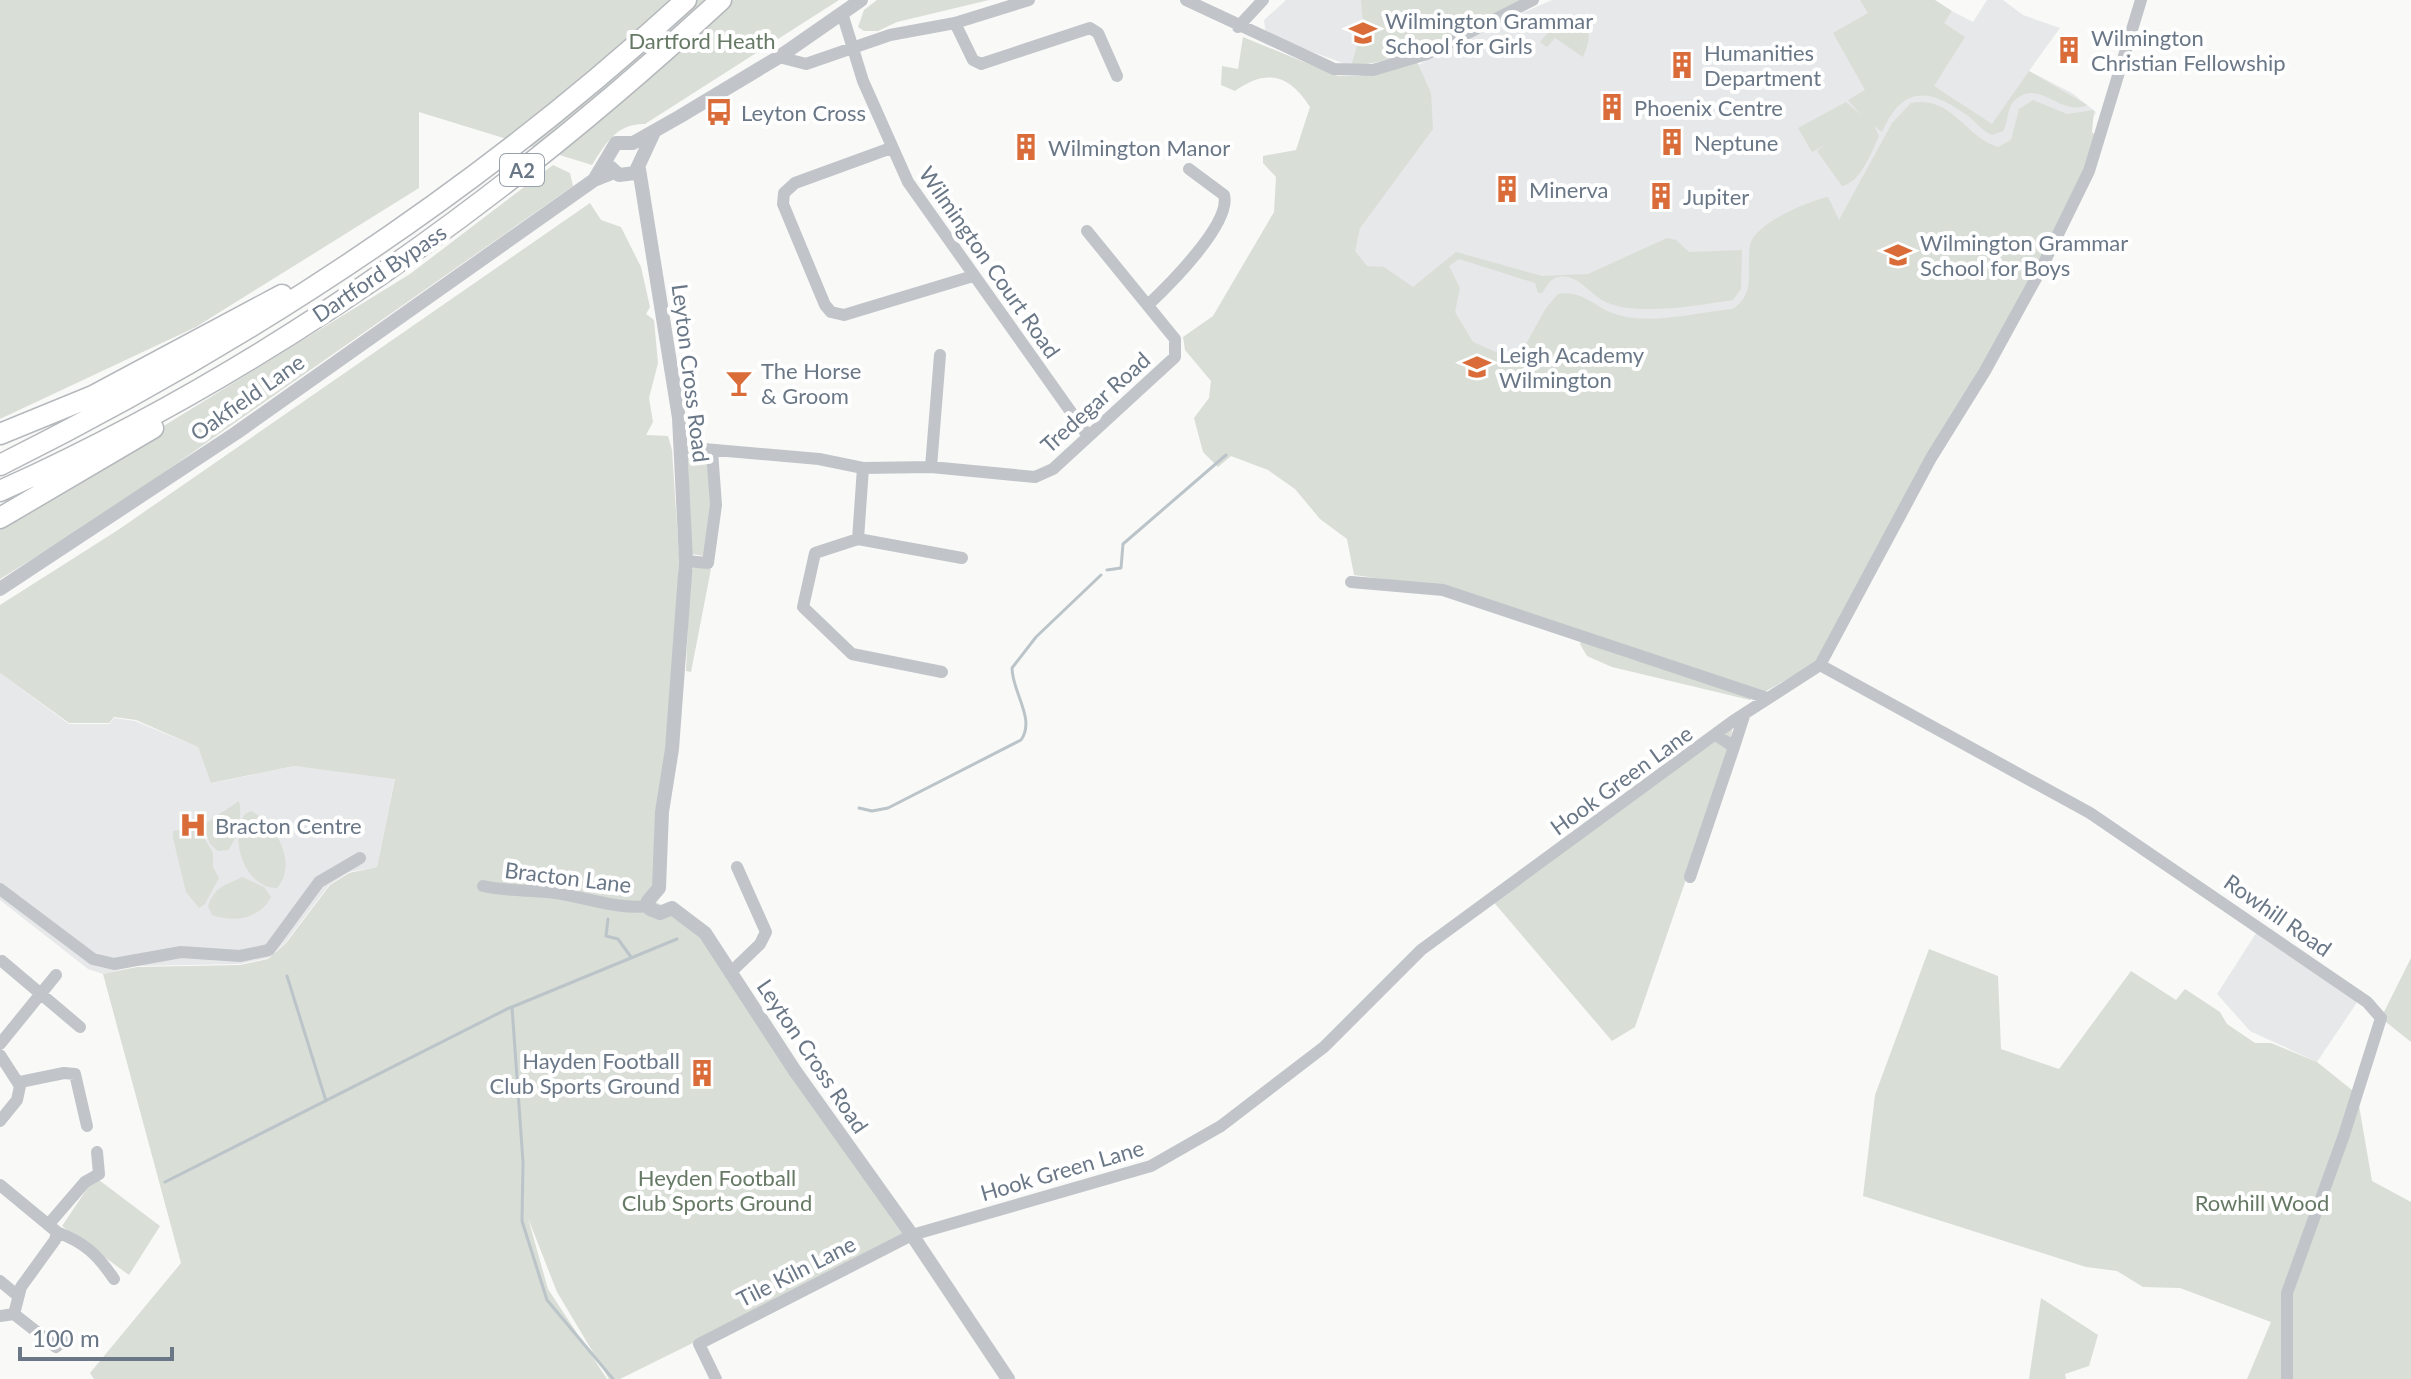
<svg xmlns="http://www.w3.org/2000/svg" width="2411" height="1379" viewBox="0 0 2411 1379" font-family="Lato,sans-serif">
  <rect width="100%" height="100%" fill="#f9f9f8"/>
  <path fill="#e7e8e9" d="M1286,0H1529L1351,66L1266,35L1264,20Z
    M1552,0H1879L1965,37L1943,23L1952,11L1973,22L1987,0H2003L2023,15L2060,28L2029,71L2072,93L2096,112L1925,453L1232,305L1362,77L1398,72L1420,64L1479,32Z
    M0,673L69,724H109L114,718L135,721L198,747L212,783L294,766L395,778L377,867L349,872L329,885L285,943L268,958L240,964L137,966L103,974L88,969L0,900Z
    M2260,927L2358,1001L2317,1062L2250,1031L2217,994Z"/>
  <path fill="#d9ded7" d="M0,0H839L645,124C617,123 606,143 592,165L419,112V188L196,327L0,419Z
    M877,0H989L897,22L878,31H864L858,27L864,10Z
    M1361,0H1529C1471,28 1415,60 1351,66L1363,26Z
    M1860,0H1935L1952,11L1944,23L1965,37L1934,86L1992,124L2029,71L2087,105C2062,118 2038,76 2014,101C2007,108 2008,123 2003,131L1992,135C1982,131 1975,121 1967,115C1928,87 1902,86 1882,132L1874,126L1879,136C1871,153 1861,182 1842,186L1817,151L1825,145L1812,152L1798,128L1846,102L1861,115L1848,100L1865,90L1833,33L1868,13Z
    M1568,15H1584C1591,28 1590,43 1583,57L1555,38L1547,47L1540,42L1559,19Z
    M1243,37L1338,76H1359L1417,62L1431,93L1433,129L1360,228L1355,251L1367,266L1384,267L1413,287L1456,252L1542,276L1588,274L1667,238L1676,240L1689,252L1742,250L1741,289L1733,300C1700,305 1639,316 1608,303C1591,297 1579,273 1559,277C1550,278 1547,286 1542,293H1538L1535,283L1459,259L1449,266L1460,288L1455,312L1473,342L1505,356L1522,351L1546,308L1558,294C1582,289 1594,307 1615,314C1650,326 1697,312 1733,309C1757,292 1746,269 1750,245C1754,224 1808,201 1828,197L1839,220L1892,123L1911,103C1952,95 1966,138 1998,147L2011,140L2019,109L2033,100L2067,114L2094,110L2092,132L2095,135L2087,165L2028,284L1816,663L1750,700L1612,667L1587,656L1580,644L1584,635L1426,585L1354,575L1347,539L1320,519L1295,489L1268,470L1231,456L1218,467L1203,452L1194,418L1209,398L1211,381L1185,350L1183,337L1213,316L1274,212L1276,177L1263,163V156L1296,150L1310,107C1290,75 1267,68 1235,91L1221,85L1222,66L1238,69Z
    M553,165L570,173L573,186L102,516L0,579V527L410,274Z
    M590,203L601,220L621,227L641,267L650,307L646,314L654,320L658,363L649,398L653,422L646,435L668,436L672,450L679,556L674,684L655,902L682,914L704,933L911,1235L620,1379H609L557,1292L528,1218L548,1289L607,1379H94L90,1373L181,1263L103,974L137,967L240,965L268,959L286,943L330,885L349,873L377,867L395,779L294,766L211,783L198,747L136,720L114,717L109,723H69L0,673V605L118,530Z
    M705,456L709,461L711,518L704,556L691,554L688,458Z
    M696,567L711,569L691,672L686,671L690,570Z
    M1733,722L1729,755L1635,1027L1612,1041L1491,899Z
    M239,801C243,815 237,840 228,850L218,851L210,844L203,825Z
    M251,811C277,824 298,864 277,888C245,889 228,837 245,814Z
    M198,827L213,853V867L219,878L205,904L199,908L186,892L173,838V831Z
    M242,877L264,887L271,897C260,919 233,923 212,915L208,906C216,885 225,886 242,877Z
    M1929,949L1998,976L2001,1049L2059,1069L2131,971L2176,1000L2185,989L2220,1012L2227,1024L2255,1043H2271L2317,1062L2357,1094L2372,1181L2411,1202V1379H2247L2271,1322L2180,1288L2143,1287L2117,1271L2086,1267L1863,1196L1875,1095Z
    M2411,958V1042L2381,1018Z
    M95,1177L160,1226L129,1275L62,1226Z
    M2041,1298L2098,1335L2089,1366L2065,1374L2066,1379H2029Z"/>
  <g fill="none" stroke-linecap="round" stroke-linejoin="round">
    <path stroke="#bbc4c9" stroke-width="3" d="M1107,570L1121,568L1123,544L1226,455
      M859,808L872,811L888,808L1021,740C1036,719 1012,692 1012,668L1036,637L1101,575
      M608,919L606,936L618,939L631,957
      M287,976L326,1101
      M165,1182L511,1007
      M613,1379L547,1300L522,1221L523,1162L512,1007L677,939"/>
    <g stroke="#b5b8bc" stroke-width="23">
      <path id="trunk" d="M0,434L93,396L282,295
        M0,465C249,341 481,189 686,0
        M0,491C265,372 508,197 721,0
        M0,518L153,428"/>
    </g>
    <path stroke="#c1c5c9" stroke-width="12" d="M1186,0L1334,69L1373,70L1427,54L1533,0
      M842,13L863,81L908,182L1088,436
      M955,23L973,60L981,64L1090,28L1098,33L1117,76
      M1238,27L1263,0
      M779,57L806,64L890,35L955,23L1029,0
      M891,148L795,183L784,193L783,204L825,305L831,312L844,315L973,276
      M1148,305C1168,286 1232,223 1224,195L1189,169
      M681,447L819,459L863,468L931,467L1035,477L1053,469L1175,357V339L1087,231
      M931,467L940,355
      M858,539L863,468
      M686,561L708,563L716,505L712,451
      M1351,582L1443,590L1767,698
      M1820,665L2090,813L2367,1002L2381,1018L2344,1135L2287,1293V1379
      M942,672L852,654L803,607L815,553L858,539L962,558
      M1734,747L1745,713
      M1690,877L1734,747L1716,735
      M483,886C505,891 525,890 547,892C581,895 614,910 649,906
      M0,889L93,959L114,964L181,952L240,956L269,950L319,882L360,858
      M2,961L80,1027
      M730,973L760,944L766,932L737,867
      M0,1044L56,975
      M0,1055L20,1086L17,1100L0,1121
      M20,1082L64,1073L75,1074L87,1126
      M0,1185L57,1232L55,1240L21,1287L14,1314L0,1316
      M48,1225L85,1182L99,1174L97,1152
      M57,1232C85,1243 97,1254 114,1279
      M0,1281L18,1296
      M14,1314L56,1347L63,1341
      M716,1379L699,1344L912,1235L1151,1166L1221,1126L1324,1047L1421,950L1733,721L1820,665L1931,458L1985,371L2040,271L2089,171L2141,0"/>
    <path stroke="#c1c5c9" stroke-width="14" d="M610,167L619,175L635,173L654,132
      M639,169L679,418L686,561L672,749L662,812L659,888L648,901L650,909L660,913L672,908
      M594,180L616,143H633L679,117L779,57L861,0
      M0,589L236,433L594,180L614,172
      M672,908L705,933L795,1071L912,1235L1008,1379"/>
    <use href="#trunk" stroke="#fff" stroke-width="20"/>
  </g>
  <defs>
    <g id="school-bare" transform="scale(2.16)"><path d="M0-5L7-2L0 1L-7-2ZM-4 1L0 2.5L4 1V4Q0 6-4 4Z" fill="#d96c38" stroke="#fff" stroke-width="2.5" paint-order="stroke"/></g>
    <g id="building-bare" transform="scale(2.16)"><path d="M-4-6H4V6H1V3H-1V6H-4ZM-2.5-4.3h1.7v1.8h-1.7ZM.8-4.3h1.7v1.8H.8ZM-2.5-1h1.7V.8h-1.7ZM.8-1h1.7V.8H.8Z" fill="#d96c38" stroke="#fff" stroke-width="2.5" paint-order="stroke"/></g>
    <g id="bus-bare" transform="scale(2.16)"><path d="M-5-6H5V4H4V6H2V4H-2V6H-4V4H-5ZM-3.5-4V0h7V-4ZM-3.5 1.2v1.5H-2V1.2ZM2 1.2v1.5H3.5V1.2Z" fill="#d96c38" stroke="#fff" stroke-width="2.5" paint-order="stroke"/></g>
    <g id="bar-bare" transform="scale(2.16)"><path d="M-6-5H6L.8 .8V4.5H3.5V6h-7V4.5H-.8V.8Z" fill="#d96c38" stroke="#fff" stroke-width="2.5" paint-order="stroke"/></g>
    <g id="hospital-bare" transform="scale(2.16)"><path d="M-5-5h3v3.5h4V-5h3V5h-3V1.5h-4V5h-3Z" fill="#d96c38" stroke="#fff" stroke-width="2.5" paint-order="stroke"/></g>
  </defs>
  <g fill-rule="evenodd">
    <use href="#school-bare" x="1363" y="33"/>
    <use href="#building-bare" x="2069" y="50"/>
    <use href="#building-bare" x="1682" y="65"/>
    <use href="#building-bare" x="1612" y="107"/>
    <use href="#bus-bare" x="719" y="112"/>
    <use href="#building-bare" x="1672" y="142"/>
    <use href="#building-bare" x="1026" y="147"/>
    <use href="#building-bare" x="1507" y="189"/>
    <use href="#building-bare" x="1661" y="196"/>
    <use href="#school-bare" x="1898" y="255"/>
    <use href="#school-bare" x="1477" y="367"/>
    <use href="#bar-bare" x="739" y="383"/>
    <use href="#hospital-bare" x="193" y="825"/>
    <use href="#building-bare" x="702" y="1073"/>
  </g>
  <g text-anchor="middle" dominant-baseline="central" stroke-width="8" stroke-linejoin="round" paint-order="stroke">
    <rect fill="#fff" stroke="#97a0ab" stroke-width="2" x="500" y="154" width="44" height="32" rx="6"/>
    <g font-size="20" font-weight="bold" fill="#6a7787">
      <text x="522" y="170">A2</text>
    </g>
    <g font-size="22" fill="#6a7787" stroke="#fff" text-anchor="start">
      <text x="1385" y="20">Wilmington Grammar<tspan x="1385" dy="25">School for Girls</tspan></text>
      <text x="2091" y="37">Wilmington<tspan x="2091" dy="25">Christian Fellowship</tspan></text>
      <text x="1704" y="52">Humanities<tspan x="1704" dy="25">Department</tspan></text>
      <text x="1634" y="107">Phoenix Centre</text>
      <text x="741" y="112">Leyton Cross</text>
      <text x="1694" y="142">Neptune</text>
      <text x="1048" y="147">Wilmington Manor</text>
      <text x="1529" y="189">Minerva</text>
      <text x="1683" y="196">Jupiter</text>
      <text x="1920" y="242">Wilmington Grammar<tspan x="1920" dy="25">School for Boys</tspan></text>
      <text x="1499" y="354">Leigh Academy<tspan x="1499" dy="25">Wilmington</tspan></text>
      <text x="761" y="370">The Horse<tspan x="761" dy="25">&amp; Groom</tspan></text>
      <text x="215" y="825">Bracton Centre</text>
      <text x="680" y="1060" text-anchor="end">Hayden Football<tspan x="680" dy="25">Club Sports Ground</tspan></text>
    </g>
    <g font-size="22" fill="#667965" stroke="#fff">
      <text x="702" y="40">Dartford Heath</text>
      <text x="717" y="1177">Heyden Football<tspan x="717" dy="25">Club Sports Ground</tspan></text>
      <text x="2262" y="1202">Rowhill Wood</text>
    </g>
    <g font-size="22" fill="#6a7787" stroke="#fff">
      <text transform="translate(990 262) rotate(55)">Wilmington Court Road</text>
      <text transform="translate(379 273) rotate(-34)">Dartford Bypass</text>
      <text transform="translate(691 373) rotate(83)">Leyton Cross Road</text>
      <text transform="translate(247 397) rotate(-35)">Oakfield Lane</text>
      <text transform="translate(1095 402) rotate(-42)">Tredegar Road</text>
      <text transform="translate(1621 780) rotate(-36)">Hook Green Lane</text>
      <text transform="translate(568 877) rotate(7)">Bracton Lane</text>
      <text transform="translate(2278 915) rotate(35)">Rowhill Road</text>
      <text transform="translate(813 1056) rotate(56)">Leyton Cross Road</text>
      <text transform="translate(1062 1170) rotate(-16)">Hook Green Lane</text>
      <text transform="translate(796 1271) rotate(-27)">Tile Kiln Lane</text>
    </g>
  </g>
  <path d="M20 1347v12h152v-12" fill="none" stroke="#6a7787" stroke-width="4"/>
  <text x="32" y="1347" font-size="24" fill="#6a7787" stroke="#ffffff" stroke-width="6" paint-order="stroke">100 m</text>
</svg>
